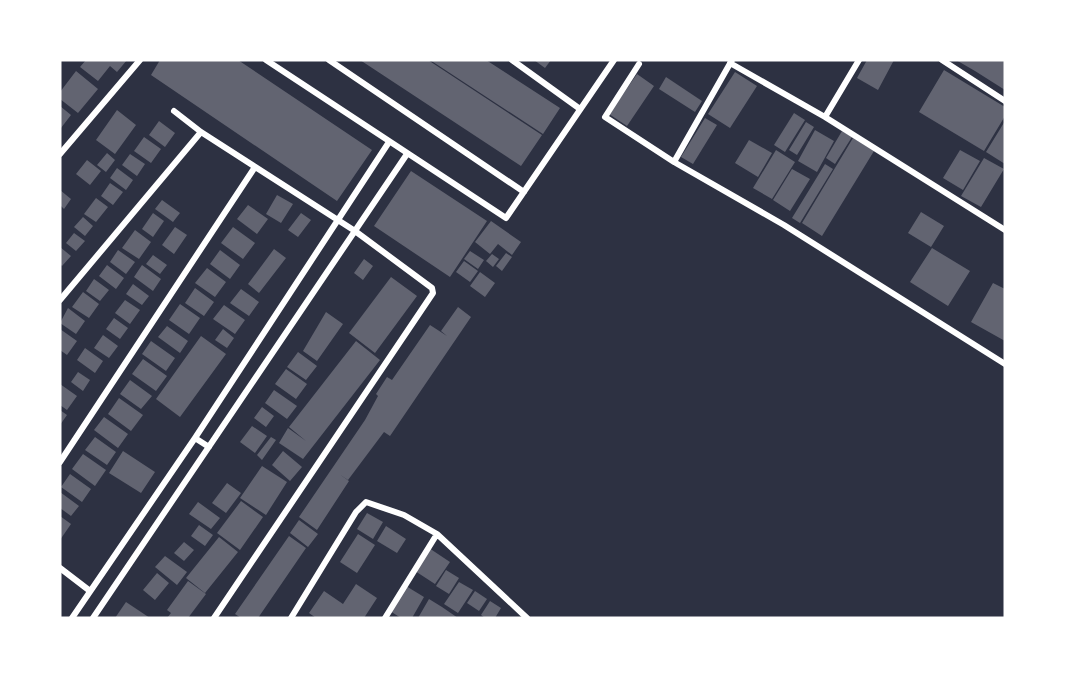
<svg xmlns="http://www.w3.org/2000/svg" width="1065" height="678" viewBox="0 0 1065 678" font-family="'Public Sans',sans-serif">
  <rect width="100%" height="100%" fill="#2d3142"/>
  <path fill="#626471" d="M86,60H127L117,72L110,66L98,81L80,67Z
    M160,60H238L372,150L337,201L151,75Z
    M360,60H428L542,135L521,166Z
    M430,60H486L560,108L543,134Z
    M534,60H551L545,68Z
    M867,60H894L878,90L857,78Z
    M956,60H1005V90L975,71Z
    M944,70L1005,107V116L984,151L919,112Z
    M76,71L98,89L78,113L60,99V92Z
    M735,72L757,86L730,128L708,114Z
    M637,74L654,86L627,126L609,114Z
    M666,77L702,101L695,112L659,89Z
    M60,106L71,115L61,128L60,127Z
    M117,110L136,125L115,154L96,140Z
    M794,113L805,120L785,152L774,145Z
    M705,118L717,125L693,164L681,157Z
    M159,121L175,133L165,147L149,135Z
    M1005,121V164L986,152Z
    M806,122L814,127L797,155L789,150Z
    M815,130L834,141L817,172L798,161Z
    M842,131L852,137L835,164L826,158Z
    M144,137L161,149L151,163L134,151Z
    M853,138L874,151L822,236L802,223Z
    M749,140L772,153L758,177L735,163Z
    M776,150L795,162L772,199L753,188Z
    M960,150L980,161L963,190L943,178Z
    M107,153L115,160L106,172L97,165Z
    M130,154L145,164L137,176L122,165Z
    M984,158L1004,169L981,207L961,196Z
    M87,160L101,171L90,185L76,174Z
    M825,164L833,169L800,223L792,218Z
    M117,168L133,180L126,190L110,178Z
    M792,169L810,179L790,211L773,200Z
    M411,171L487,221L450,277L374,226Z
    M110,183L123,192L113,205L101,196Z
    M60,190L71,199L64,209L60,205Z
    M277,195L293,204L281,223L266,214Z
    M96,198L108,207L96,222L84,214Z
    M162,200L180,213L173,222L155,209Z
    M248,205L268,219L257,234L237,219Z
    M921,212L944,226L931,247L908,233Z
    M153,213L164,221L153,237L142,229Z
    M301,213L311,220L298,237L288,230Z
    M83,217L93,226L85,236L74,227Z
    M491,221L521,242L512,255L498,244L490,254L475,242Z
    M175,227L187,235L174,254L162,245Z
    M233,227L255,243L243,259L221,243Z
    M135,230L151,242L139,259L122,248Z
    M74,233L85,241L76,251L66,243Z
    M60,247L71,256L62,266L60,264Z
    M932,248L970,271L948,306L910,282Z
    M274,249L286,258L259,293L248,284Z
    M118,250L135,262L126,274L110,262Z
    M220,250L240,265L230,279L210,264Z
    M470,251L484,260L478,269L464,259Z
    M506,253L512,257L502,271L496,266Z
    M492,254L499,259L493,267L486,261Z
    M153,255L167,265L160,274L146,264Z
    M364,259L373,266L363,280L354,273Z
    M464,261L478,271L470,282L456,272Z
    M107,265L124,278L116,289L99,276Z
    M142,265L161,279L153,291L134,277Z
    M207,268L226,282L215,297L195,283Z
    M480,272L495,283L485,297L470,286Z
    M391,277L417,296L375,353L349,333Z
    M94,279L109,290L100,301L86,291Z
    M993,283L1005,289V341L971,322Z
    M133,284L149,296L142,305L126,294Z
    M195,288L214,302L204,316L185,303Z
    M241,289L259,302L249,316L230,303Z
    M83,292L99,304L89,318L72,307Z
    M125,300L140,310L130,324L115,313Z
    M180,304L200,318L189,334L169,320Z
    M224,305L245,320L235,334L213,319Z
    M458,307L471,317L390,436L384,432L348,480L339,474L349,481L317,530L299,517L365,420L378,396L376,394L387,377L392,380L430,325L447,336L441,331Z
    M68,308L85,321L76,334L60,323Z
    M326,312L343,324L317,361L303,351Z
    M114,318L128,328L120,339L106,329Z
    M167,326L188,341L180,353L158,337Z
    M60,329L77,341L67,355L60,350Z
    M223,329L234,338L227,348L215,340Z
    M103,335L118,346L109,358L94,348Z
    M201,336L226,354L180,417L156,399Z
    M151,341L175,358L166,371L142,354Z
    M356,341L380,360L303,459L279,443L288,428L306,441L289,427Z
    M85,348L103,361L95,373L77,360Z
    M298,352L317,366L306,380L287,367Z
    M143,359L167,376L156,391L132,374Z
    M286,369L307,384L296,399L275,384Z
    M78,372L90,380L83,391L71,382Z
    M130,380L152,396L141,409L120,394Z
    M60,384L77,396L67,410L60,405Z
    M274,390L297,406L287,419L265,403Z
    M119,398L143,415L131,431L108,414Z
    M262,407L274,416L266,427L254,418Z
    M60,410L67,415L60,425Z
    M104,417L128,434L118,448L94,430Z
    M252,426L267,436L255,453L240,442Z
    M95,437L116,452L107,465L85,450Z
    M271,437L276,440L262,460L257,455Z
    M123,451L155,472L141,493L109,473Z
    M283,451L302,467L290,481L272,465Z
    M83,454L106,470L95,486L72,469Z
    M262,466L287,482L266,515L240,498Z
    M70,474L91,489L82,502L61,487Z
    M227,483L241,493L226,513L212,503Z
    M60,492L79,506L71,516L60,508Z
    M241,501L263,517L240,550L217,533Z
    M198,502L220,518L211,529L189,514Z
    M367,513L383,522L373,539L357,529Z
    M60,516L71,524L60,540Z
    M299,520L318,534L308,547L290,533Z
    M199,525L213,535L205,546L191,536Z
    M386,526L406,539L397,553L377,541Z
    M358,534L375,545L357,573L340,562Z
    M289,536L306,548L258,618H241L235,614Z
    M219,537L238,552L205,593L186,578Z
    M184,542L194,550L184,561L174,553Z
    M429,548L450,562L435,584L415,571Z
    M165,556L187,572L177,585L155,567Z
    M446,570L459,578L449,594L436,586Z
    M157,573L169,583L155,600L143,590Z
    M188,581L206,594L188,618H167L171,613L167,610Z
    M459,582L473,590L458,613L444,604Z
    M356,584L377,598L364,618H316L309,613L324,591L343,604Z
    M406,586L424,597L412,618H401L390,611Z
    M475,591L487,599L479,611L467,603Z
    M429,599L442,607L458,618H418Z
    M490,601L501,608L495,618H485L481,615Z
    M126,602L150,618H115Z"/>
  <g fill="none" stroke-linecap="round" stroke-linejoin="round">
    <path stroke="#fff" stroke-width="6" d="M266,60L506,218L614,60
      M329,60L524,192
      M512,60L580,109
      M732,60L674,162L784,225L1005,364
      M942,60L1005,101
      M730,63L825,117L1005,230
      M639,64L605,117L674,162
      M174,111L201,132L355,231L432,288L433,293L214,618
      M825,117L859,60
      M60,154L140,60
      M60,300L201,132
      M195,438L209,447
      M60,462L255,167
      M60,568L90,591
      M72,618L195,438L389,142
      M93,618L407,154
      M291,618L356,512L366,502L404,515L437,534L527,618
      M385,618L437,534"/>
  </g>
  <rect width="1065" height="678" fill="none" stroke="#ffffff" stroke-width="123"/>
</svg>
